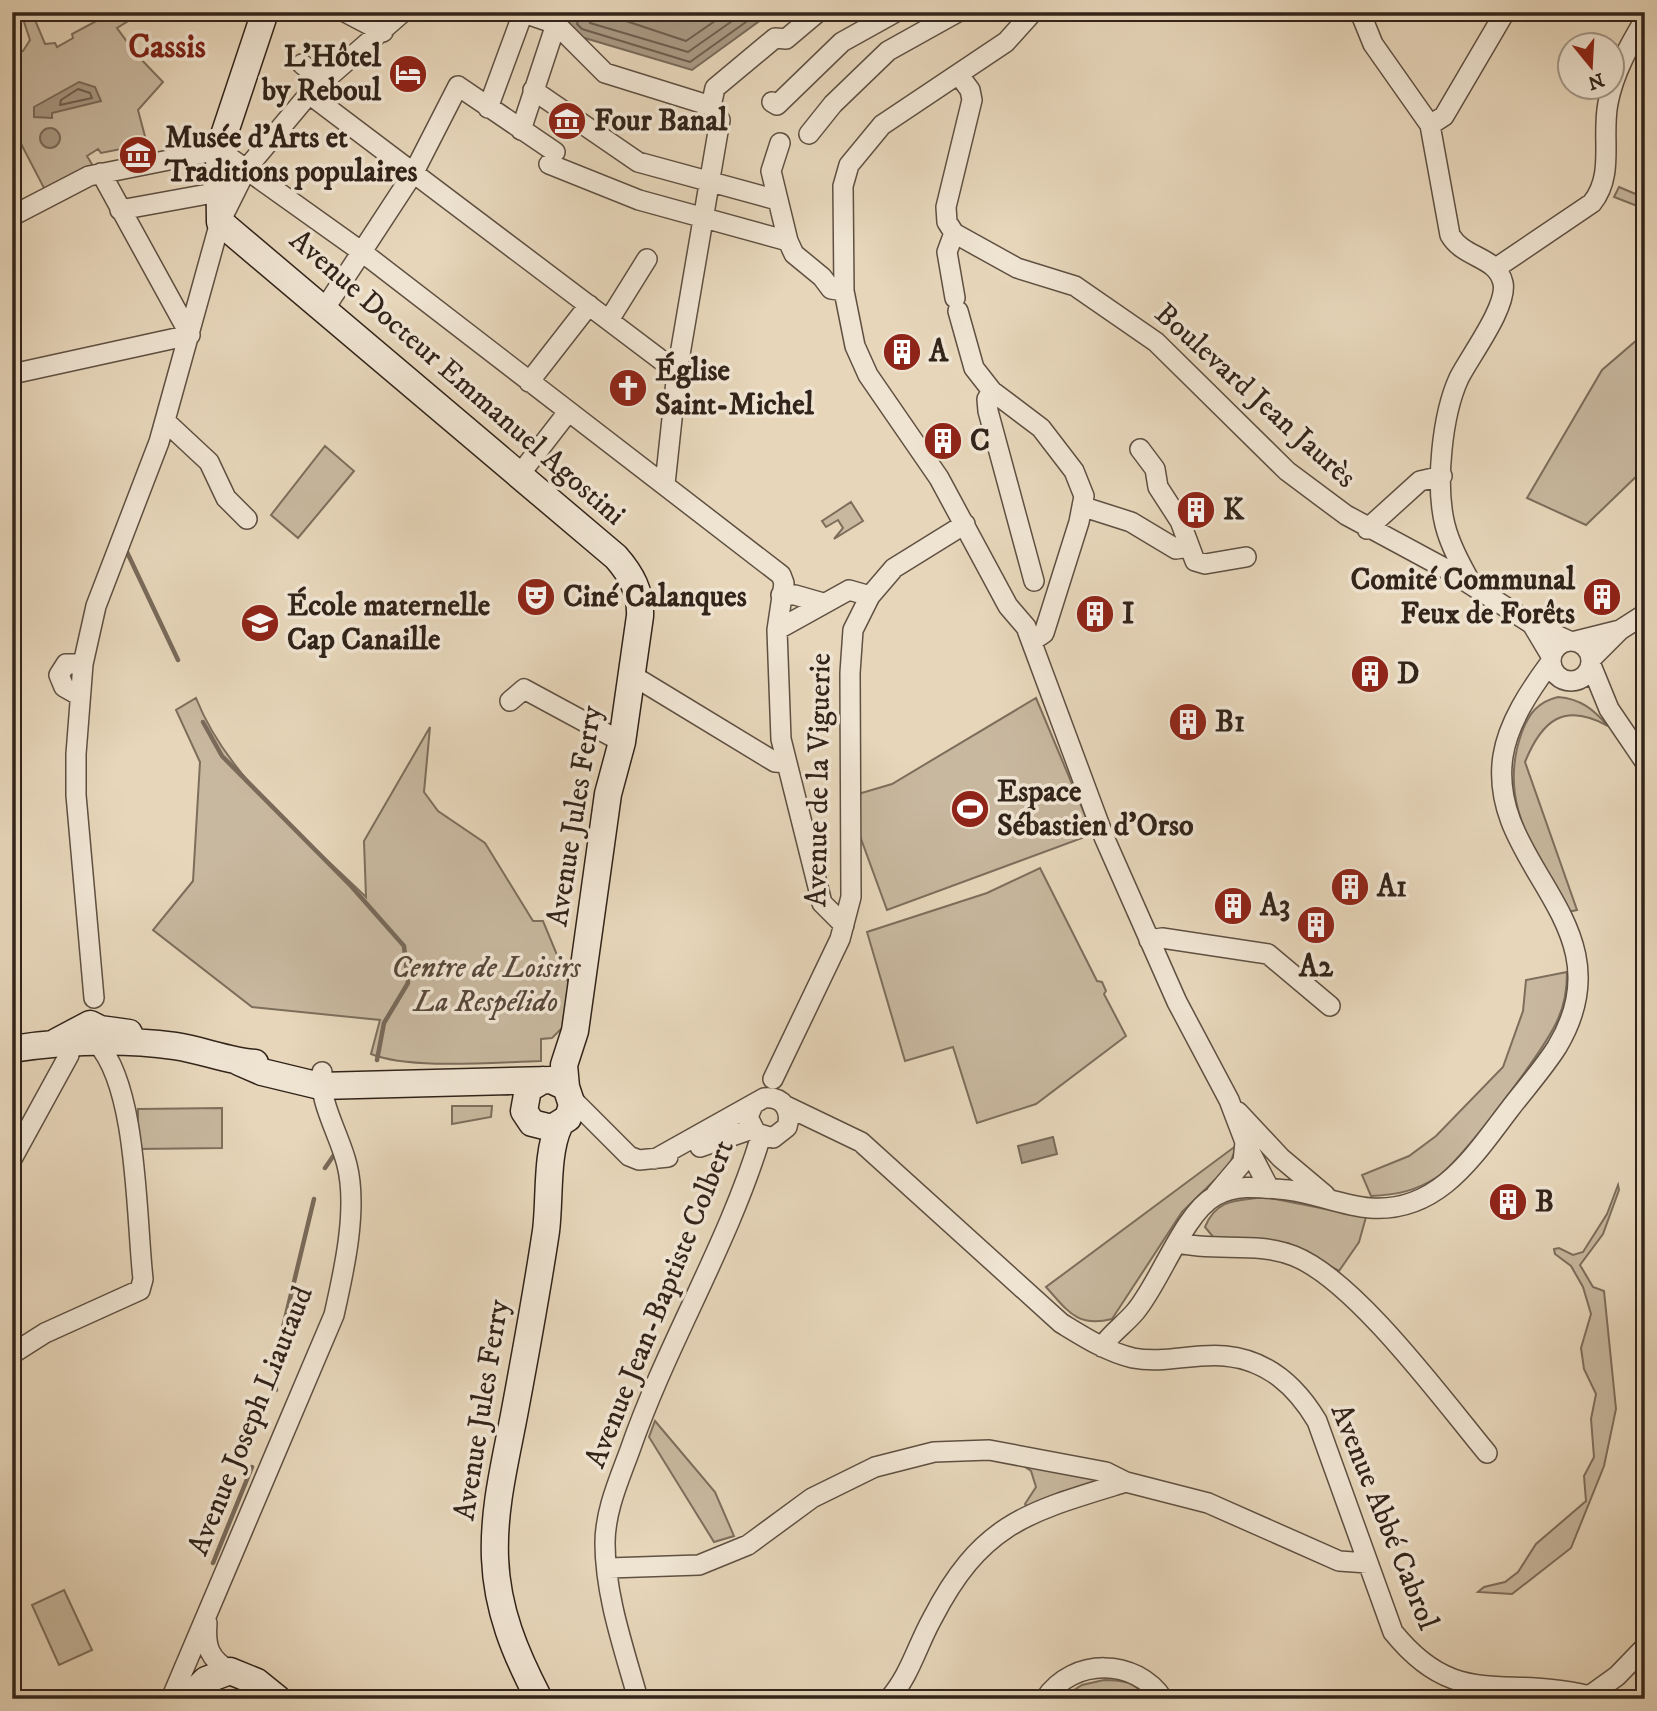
<svg xmlns="http://www.w3.org/2000/svg" width="1657" height="1711" viewBox="0 0 1657 1711" font-family="'IM FELL DW Pica',serif">
  <rect width="100%" height="100%" fill="#e7d6ba"/>
  <filter id="stains"><feTurbulence type="fractalNoise" baseFrequency=".00286" numOctaves="4"/><feColorMatrix values="0 0 0 0 .2 0 0 0 0 .09 0 0 0 0 .02 0 0 0 .5 -.17"/></filter>
  <radialGradient id="worn" r=".72"><stop offset=".6" stop-color="#630" stop-opacity="0"/><stop offset="1" stop-color="#630" stop-opacity=".3"/></radialGradient>
  <path fill="#c8b89f" stroke="#7d6e5c" stroke-width="2" d="M113,12H143L117,28L136,54L163,82L138,110L147,144L101,153L98,149L87,156L93,166L45,190L16,134L12,136V55L23,51L30,40L23,19L33,15L45,44L55,43L57,47L73,38L72,34Z
    M1619,187L1645,198V209L1614,197Z
    M1645,333V468L1586,525L1527,498L1602,370Z
    M325,446L354,471L298,538L271,515Z
    M851,502L863,521L834,539L843,528L838,520L826,527L822,521Z
    M1558,697C1581,699 1593,709 1608,726C1564,702 1542,720 1525,762L1577,910L1568,912C1536,850 1496,803 1522,732C1529,713 1538,702 1558,697Z
    M196,698C228,779 305,837 366,897L364,841L430,727L424,792L438,811L485,843L533,921H543L569,984L563,1027L552,1038L541,1039V1061C496,1062 411,1070 371,1054L380,1020L252,1007L153,930L193,881L200,762L176,710Z
    M1036,698L1093,834L887,910L856,825L858,794L892,784Z
    M1040,868L1097,981L1102,982L1106,991L1104,994L1126,1036L1036,1104L977,1123L953,1047L905,1061L867,932L987,893Z
    M1567,972C1567,988 1565,1004 1558,1019C1546,1048 1462,1160 1437,1177C1416,1191 1396,1195 1371,1196L1362,1175L1409,1156L1436,1136L1503,1067L1523,1011L1526,980Z
    M452,1106H492L491,1117L452,1124Z
    M222,1108V1148L138,1149V1109Z
    M1237,1145L1229,1166L1182,1212L1112,1319C1077,1328 1068,1311 1046,1287Z
    M1618,1185L1619,1190L1603,1234L1580,1265L1593,1287L1604,1291L1616,1409L1604,1466L1571,1548L1512,1594L1478,1592L1484,1587L1505,1582L1518,1572L1536,1544L1586,1501L1584,1476L1594,1457L1591,1419L1596,1394L1584,1369L1581,1348L1591,1314L1583,1287L1571,1266L1555,1254L1554,1249L1559,1248L1573,1255L1583,1252L1607,1214Z
    M1265,1197L1366,1217L1359,1242L1339,1271L1288,1243L1214,1238L1205,1227C1217,1198 1237,1201 1265,1197Z
    M655,1421L715,1492L734,1536L714,1542L649,1437Z
    M1016,1461L1101,1476L1103,1483L1061,1492L1027,1507L1025,1504L1036,1487L1031,1471Z
    M64,1590L92,1650L59,1665L32,1605Z
    M1104,1680C1124,1680 1135,1682 1148,1699H1060L1082,1685Z"/>
  <path fill="#a99984" stroke="#796a5a" stroke-width="2" d="M574,12H772L692,70L578,36L567,27Z
    M79,82L95,87L101,101L52,113V118L34,117V107Z
    M40 138a10 10 0 1 1 20 0a10 10 0 1 1-20 0Z
    M1053,1137L1057,1154L1022,1163L1018,1146Z"/>
  <g fill="none" stroke-linecap="round" stroke-linejoin="round">
    <path stroke="#6e5e4f" stroke-width="2" d="M580,12L577,24L582,29L690,62L760,12
      M588,12L590,23L688,52L745,12
      M599,12L686,41L728,12
      M78,89L90,93L92,98L60,105L61,100Z"/>
    <path stroke="#796a5a" stroke-width="4.5" d="M126,550L178,660
      M203,722L222,756L351,886L404,946L408,983L384,1023L377,1060
      M325,1168L336,1152
      M273,1369L314,1199
      M275,1383L276,1390
      M213,1563L252,1467"/>
    <g stroke="#5f5042" stroke-width="22">
      <path id="street" d="M345,12L383,32
        M521,12L556,24L605,73L711,106
        M1033,12L1006,42L882,125L849,165L843,186L844,291L855,346L868,375L939,478L1008,606L1026,627L1104,837L1177,1002L1229,1100L1245,1142L1269,1188
        M1360,12L1373,44L1430,125L1450,235C1464,259 1497,256 1503,283C1508,306 1470,356 1459,378C1442,415 1435,485 1445,525C1450,545 1461,565 1471,583
        M302,64L323,82
        M959,75L970,90L972,100L946,207L947,222L954,233L1017,268L1075,286L1156,342L1287,471L1346,515L1448,570L1532,624
        M533,90L638,162L777,200
        M309,94L677,372
        M772,102L777,105L842,42L896,12
        M711,106L715,88L775,38L786,39L818,12
        M488,108L523,13
        M1430,125L1444,116L1505,12
        M521,130L556,24
        M809,134L833,104L888,51L958,12
        M780,143L771,171L788,241L794,254L822,277L831,289L844,291
        M549,164L639,200L788,241
        M101,173L190,335
        M120,210L219,192
        M12,216L89,176L219,150L362,252L781,575L784,583L777,630L781,739L822,903L844,925
        M954,233L947,252L955,298
        M1496,268L1592,203C1615,174 1601,138 1608,103C1614,72 1629,46 1645,19
        M325,308L414,172L458,86L555,152
        M958,311L974,368L992,391L987,399L988,411L1034,581
        M609,320L647,259
        M12,374L190,335
        M529,382L589,305
        M992,391L1041,428L1074,471L1084,496L1079,522L1044,633L1032,641
        M165,421L209,462L226,498L247,519
        M1140,449L1155,469L1158,487L1180,521L1195,561L1205,564L1246,557
        M520,474L568,412
        M665,484L677,372L720,120L711,106
        M1084,507L1131,522L1176,549L1189,547
        M1367,529L1420,481L1442,476
        M781,595H795L823,603
        M777,630L849,590L870,596
        M1620,630L1645,614
        M1551 661a20 20 0 1 1 40 0a20 20 0 1 1-40 0Z
        M1576,641L1620,630L1591,659
        M1551,656L1532,624L1569,641
        M1591,665L1609,709L1645,762
        M631,678L640,680L775,762L787,763
        M80,696L64,687L59,675L66,664H83
        M510,701L524,689L622,742
        M1149,940L1162,938L1268,954L1330,1006
        M94,998L76,795V754L83,664L96,606L159,442L220,222L247,168L309,94L403,12
        M773,1079L840,939L851,897L850,673L853,630L870,596L894,568L965,524
        M571,1098L629,1156L639,1160L668,1157
        M786,1106L861,1142L1061,1323C1084,1337 1107,1352 1133,1358C1164,1364 1194,1353 1225,1356C1268,1360 1296,1386 1317,1421L1393,1632C1457,1711 1502,1674 1590,1696
        M1238,1112L1281,1158L1325,1195
        M700,1147L752,1129
        M12,1159L69,1055L70,1035
        M655,1159L764,1098C783,1096 792,1110 787,1127L773,1138L756,1133L748,1117L753,1105
        M1216,1194L1243,1162L1245,1142
        M1178,1243C1216,1252 1257,1241 1294,1256C1355,1280 1443,1400 1487,1453
        M1102,1347C1111,1333 1124,1325 1135,1312C1160,1283 1183,1214 1215,1196C1237,1183 1264,1188 1288,1190C1315,1193 1342,1206 1370,1208C1438,1213 1473,1157 1509,1110C1525,1089 1543,1069 1557,1047C1631,924 1486,866 1503,756C1508,723 1530,690 1550,663
        M12,1354L45,1333L140,1290L143,1279C136,1218 138,1088 97,1043
        M609,1568L699,1565L748,1545L812,1498L875,1467L934,1452L989,1450L1106,1472L1126,1482L1208,1503L1339,1561L1368,1563
        M207,1623C205,1646 209,1659 230,1671
        M171,1699L334,1315C344,1271 358,1209 347,1165C340,1135 318,1102 322,1072
        M638,1699C624,1649 605,1595 605,1543C605,1511 619,1480 630,1450C667,1343 728,1245 761,1136
        M889,1699C910,1675 917,1646 932,1619C982,1522 1028,1512 1126,1482
        M1045,1699C1073,1657 1136,1658 1163,1699
        M1585,1699L1617,1676L1645,1647"/>
    </g>
    <g stroke="#32241a" stroke-width="29">
      <path id="secondary" d="M265,12L219,150L220,222L616,557C631,574 641,592 640,616L622,742L608,794L575,1031L564,1065L566,1087
        M56,1042L90,1024L100,1029L129,1033
        M12,1049C65,1041 122,1039 175,1046C202,1050 228,1061 255,1063
        M239,1062L262,1072L320,1086L551,1080L566,1087L572,1105L568,1118L552,1128L532,1123L524,1111L528,1089L543,1080
        M187,1699L206,1680L230,1671L257,1682L278,1699
        M539,1699C515,1653 497,1610 495,1558C493,1507 506,1459 515,1410C526,1351 537,1291 546,1231C550,1201 546,1153 559,1126"/>
    </g>
    <use href="#street" stroke="#efe4d2" stroke-width="19"/>
    <use href="#secondary" stroke="#efe4d2" stroke-width="26"/>
  </g>
  <defs>
    <g id="hotel-disc" transform="scale(2.0125)"><circle r="9.5" fill="#8f2418" stroke="#efe4d2"/><path d="M-6-4.5h1.5V1H6V5H4.5V3h-9V5H-6ZM-4 0a1.8 1.8 0 1 1 3.6 0ZM.5 0V-2.5h3Q6-2.5 6 0Z" fill="#fff"/></g>
    <g id="museum-disc" transform="scale(2.0125)"><circle r="9.5" fill="#8f2418" stroke="#efe4d2"/><path d="M0-6L6-3V-2H-6V-3ZM-5-1h2V3h-2ZM-1-1h2V3h-2ZM3-1h2V3H3ZM-6 4H6V6H-6Z" fill="#fff"/></g>
    <g id="building-disc" transform="scale(2.0125)"><circle r="9.5" fill="#8f2418" stroke="#efe4d2"/><path d="M-4-6H4V6H1V3H-1V6H-4ZM-2.5-4.3h1.7v1.8h-1.7ZM.8-4.3h1.7v1.8H.8ZM-2.5-1h1.7V.8h-1.7ZM.8-1h1.7V.8H.8Z" fill="#fff"/></g>
    <g id="church-disc" transform="scale(2.0125)"><circle r="9.5" fill="#8f2418" stroke="#efe4d2"/><path d="M-1.2-6h2.4v3.5h3.3v2.4h-3.3V6h-2.4V-.1h-3.3v-2.4h3.3Z" fill="#fff"/></g>
    <g id="theatre-disc" transform="scale(2.0125)"><circle r="9.5" fill="#8f2418" stroke="#efe4d2"/><path d="M-5-5.5Q0-4 5-5.5V0Q5 5 0 6Q-5 5-5 0ZM-3.3-2.5H-1v1.5H-3.3ZM1-2.5H3.3v1.5H1ZM-2.8 1Q0 5.5 2.8 1Z" fill="#fff"/></g>
    <g id="school-disc" transform="scale(2.0125)"><circle r="9.5" fill="#8f2418" stroke="#efe4d2"/><path d="M0-5L7-2L0 1L-7-2ZM-4 1L0 2.5L4 1V4Q0 6-4 4Z" fill="#fff"/></g>
    <g id="stadium-disc" transform="scale(2.0125)"><circle r="9.5" fill="#8f2418" stroke="#efe4d2"/><path d="M0-5a6.5 5 0 1 0 0 10a6.5 5 0 1 0 0-10ZM-3.5-1.8h7v3.6h-7Z" fill="#fff"/></g>
  </defs>
  <g fill-rule="evenodd">
    <use href="#hotel-disc" x="408" y="74"/>
    <use href="#museum-disc" x="567" y="121"/>
    <use href="#museum-disc" x="138" y="155"/>
    <use href="#building-disc" x="902" y="352"/>
    <use href="#church-disc" x="628" y="388"/>
    <use href="#building-disc" x="943" y="441"/>
    <use href="#building-disc" x="1196" y="510"/>
    <use href="#theatre-disc" x="536" y="597"/>
    <use href="#building-disc" x="1602" y="597"/>
    <use href="#building-disc" x="1095" y="614"/>
    <use href="#school-disc" x="260" y="623"/>
    <use href="#building-disc" x="1370" y="674"/>
    <use href="#building-disc" x="1188" y="722"/>
    <use href="#stadium-disc" x="970" y="809"/>
    <use href="#building-disc" x="1350" y="887"/>
    <use href="#building-disc" x="1233" y="906"/>
    <use href="#building-disc" x="1316" y="925"/>
    <use href="#building-disc" x="1508" y="1202"/>
  </g>
  <g text-anchor="middle" dominant-baseline="central" stroke-width="7" stroke-linejoin="round" paint-order="stroke">
    <g font-size="30" font-weight="bold" fill="#32241a" stroke="#efe4d2" text-anchor="start">
      <text x="381" y="57" text-anchor="end">L'Hôtel<tspan x="381" dy="34">by Reboul</tspan></text>
      <text x="594" y="121">Four Banal</text>
      <text x="165" y="138">Musée d'Arts et<tspan x="165" dy="34">Traditions populaires</tspan></text>
      <text x="929" y="352">A</text>
      <text x="655" y="371">Église<tspan x="655" dy="34">Saint-Michel</tspan></text>
      <text x="970" y="441">C</text>
      <text x="1223" y="510">K</text>
      <text x="1575" y="580" text-anchor="end">Comité Communal<tspan x="1575" dy="34">Feux de Forêts</tspan></text>
      <text x="563" y="597">Ciné Calanques</text>
      <text x="287" y="606">École maternelle<tspan x="287" dy="34">Cap Canaille</tspan></text>
      <text x="1122" y="614">I</text>
      <text x="1397" y="674">D</text>
      <text x="1215" y="722">B1</text>
      <text x="997" y="792">Espace<tspan x="997" dy="34">Sébastien d'Orso</tspan></text>
      <text x="1377" y="887">A1</text>
      <text x="1260" y="906">A3</text>
      <text x="1316" y="967" text-anchor="middle">A2</text>
      <text x="1535" y="1202">B</text>
    </g>
    <g font-size="30" fill="#32241a" stroke="#efe4d2">
      <text transform="translate(457 378) rotate(41)">Avenue Docteur Emmanuel Agostini</text>
      <text transform="translate(1255 396) rotate(42)">Boulevard Jean Jaurès</text>
      <text transform="translate(819 780) rotate(-89)">Avenue de la Viguerie</text>
      <text transform="translate(575 816) rotate(-81)">Avenue Jules Ferry</text>
      <text transform="translate(660 1304) rotate(-68)">Avenue Jean-Baptiste Colbert</text>
      <text transform="translate(482 1410) rotate(-81)">Avenue Jules Ferry</text>
      <text transform="translate(251 1421) rotate(-68)">Avenue Joseph Liautaud</text>
      <text transform="translate(1384 1517) rotate(68)">Avenue Abbé Cabrol</text>
    </g>
    <g font-size="30" font-style="italic" fill="#58493b" stroke="#efe4d2">
      <text x="486" y="968">Centre de Loisirs<tspan x="486" dy="34">La Respélido</tspan></text>
    </g>
    <g font-size="33" font-weight="bold" fill="#7a1f14" stroke="#efe4d2">
      <text x="167" y="47">Cassis</text>
    </g>
  </g>
  <rect width="1657" height="1711" fill="none" stroke="#e7d6ba" stroke-width="42"/>
  <rect x="14" y="14" width="1629" height="1683" fill="none" stroke="#32241a" stroke-width="3.5"/>
  <rect x="21" y="21" width="1615" height="1669" fill="none" stroke="#32241a" stroke-width="2"/>
  <g transform="translate(1591 66) rotate(162)"><circle r="33" fill="#efe4d2" stroke="#a39788" stroke-width="2"/>
  <path d="M0-5L12 26L0 18L-12 26Z" fill="#8f2418"/>
  <text y="-10" font-size="19" font-weight="bold" text-anchor="middle" fill="#32241a">N</text>
  </g>
  <rect width="100%" height="100%" filter="url(#stains)"/>
  <rect width="100%" height="100%" fill="url(#worn)"/>
</svg>
